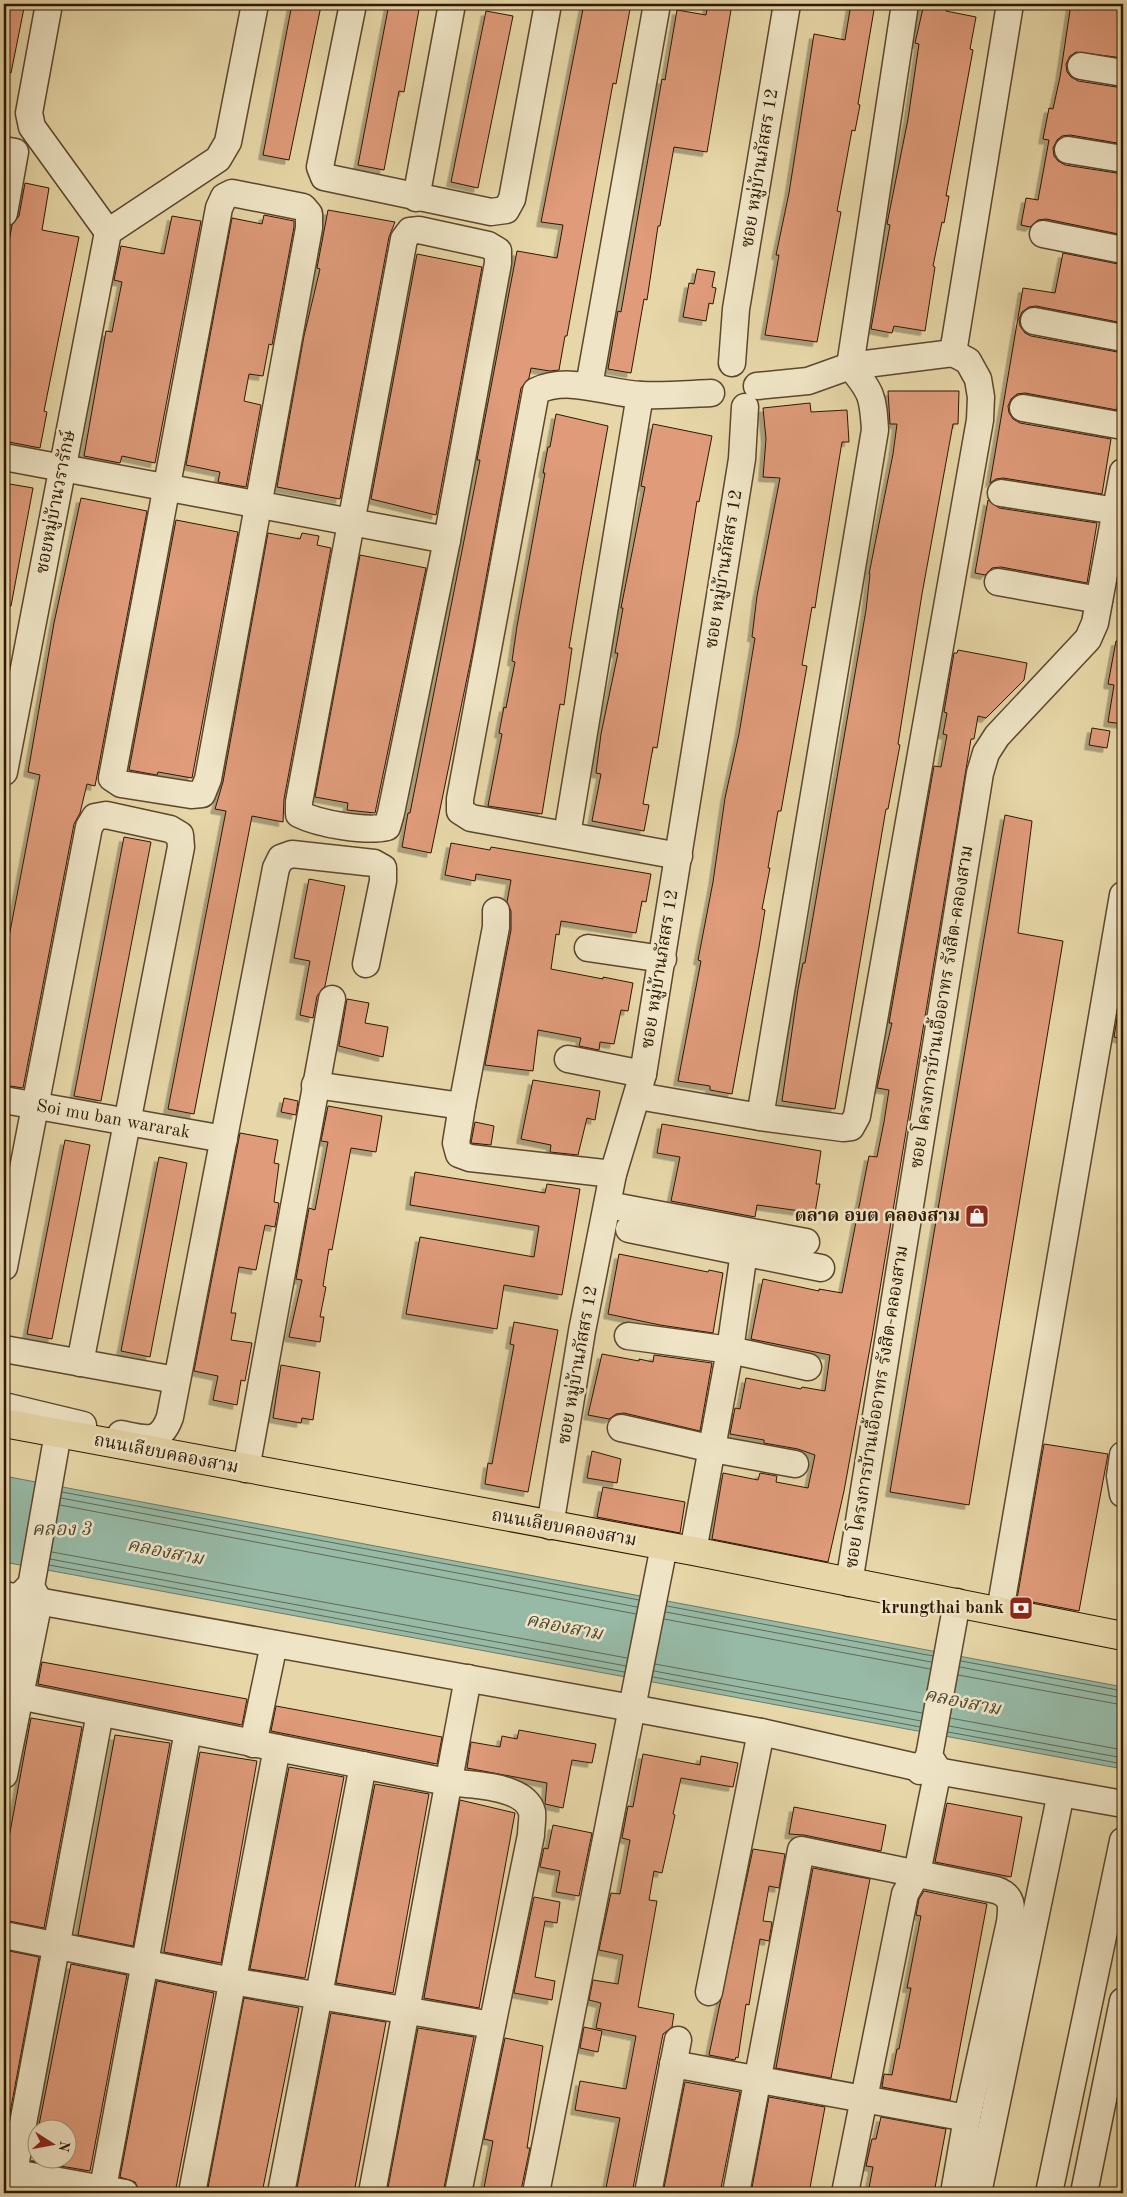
<svg xmlns="http://www.w3.org/2000/svg" width="1127" height="2197" viewBox="0 0 1127 2197" font-family="'Old Standard TT','Noto Serif Thai',serif">
  <defs>
    <filter id="shadow"><feDropShadow dx="-4.5" dy="4.5" stdDeviation="0" flood-color="#0004"/></filter>
  </defs>
  <rect width="100%" height="100%" fill="#e7d7a8"/>
  <filter id="stains"><feTurbulence type="fractalNoise" baseFrequency=".004" numOctaves="4"/><feColorMatrix values="0 0 0 0 .2 0 0 0 0 .09 0 0 0 0 .02 0 0 0 .5 -.17"/></filter>
  <radialGradient id="worn" r=".72"><stop offset=".6" stop-color="#630" stop-opacity="0"/><stop offset="1" stop-color="#630" stop-opacity=".3"/></radialGradient>
  <path fill="#97baa7" stroke="#6d7965" d="M4,1476L1123,1687V1769L4,1562Z"/>
  <g fill="none" stroke-linecap="round" stroke-linejoin="round">
    <path stroke="#626854" stroke-width="1" d="M62,1492L639,1600
      M61,1498L637,1607
      M60,1505L636,1614
      M52,1552L627,1658
      M50,1559L626,1666
      M49,1565L624,1672
      M667,1606L933,1656
      M666,1612L931,1662
      M664,1619L930,1669
      M961,1661L1123,1691
      M655,1664L922,1713
      M960,1667L1123,1698
      M654,1671L921,1721
      M958,1675L1123,1705
      M653,1677L920,1727
      M950,1718L1123,1750
      M949,1726L1123,1758
      M948,1732L1123,1764"/>
  </g>
  <path fill="#df9b7a" stroke="#2e1702" filter="url(#shadow)" d="M4,4L24,8L11,73L4,72Z
    M292,4L321,6L289,160L263,155Z
    M389,4H420L404,92L399,91L384,170L358,165Z
    M584,4H631L616,84L613,83L567,336H565L559,370L550,371L531,368L529,378L521,388L473,649L431,853L402,847L408,813H410L480,460H477L517,251L557,258L563,225L541,222Z
    M708,4H732L707,152L674,147L660,226H658L647,300L644,299L631,373L608,369L618,311L621,312L662,79L665,80L677,10L706,15Z
    M851,4H875L858,104L860,105L855,131L852,130L845,168L837,211L841,212L817,342L765,335L779,255H776L789,193L814,34L845,40Z
    M924,4H948L946,11L976,17L970,49L973,50L946,196H949L944,223L942,222L933,266L935,267L925,331L894,326L892,333L871,329L890,225L887,224L908,119L919,44L915,43Z
    M1071,4H1123V58L1076,52L1070,56L1066,64L1067,72L1071,77L1078,81L1123,88V144L1070,135L1062,136L1057,140L1053,148L1054,156L1058,161L1065,165L1123,174V235L1046,219L1038,220L1030,227L1021,225L1026,198L1038,200L1049,140L1043,139L1049,108L1053,109L1060,77Z
    M486,11L513,16L478,188L451,182Z
    M25,183L49,188L42,230L79,237L44,411L47,412L40,448L4,441V270L12,225L19,216Z
    M328,210L395,222L389,237L340,499L277,487L304,336L320,269L317,268Z
    M264,215L294,221V227L272,345L269,344L263,376L249,374L244,401L261,405L246,487L218,482L220,472L186,465L232,218L262,224Z
    M172,216L201,221L155,463L122,456L120,463L84,456L106,331L112,332L122,282L114,280L121,246L164,254Z
    M1063,253L1123,265V323L1036,306L1029,307L1022,312L1019,319L1020,326L1025,333L1031,336L1123,353L1117,410L1025,393L1017,394L1011,399L1008,406L1009,413L1013,419L1020,423L1111,439L1102,494L1003,478L996,479L990,483L1023,288L1055,293Z
    M417,254L482,267L436,515L371,499Z
    M697,269L715,272L712,287L716,288L713,304L709,303L706,321L683,317L689,283L694,284Z
    M888,391H959L958,424H953L922,594L898,744L900,745L888,809H886L835,1109L782,1101L798,989L803,963H805L866,610L870,574H869L893,454L897,424H890Z
    M810,403L811,412L847,410L849,442H842L818,588L815,608L812,607L802,665L807,666L781,811H778L768,868H770L762,909L765,910L759,947L732,1094L710,1090V1086L678,1081L701,961L698,960L713,882L725,798L739,734L755,638L752,637L757,596L780,478L763,477L766,439L763,408Z
    M556,414L608,426L582,570L569,648H572L564,705L560,704L542,814L488,806L502,734L499,733L504,707L506,708L515,662L512,661L517,626L545,473H543L548,447H550Z
    M653,424L712,436L699,502L697,501L657,748L653,747L643,804L649,805L644,831L592,821L601,774L596,773L601,734L618,653H615L623,608H621L645,487L641,486Z
    M4,483L33,488L11,606H4Z
    M81,498L147,511L95,786L87,784L80,813L74,824L23,1088L4,1085V963L40,775L28,772L54,623Z
    M988,500L999,508L1097,523L1087,583L1001,567L992,568L985,575L975,573Z
    M176,520L238,532L192,778L158,772L157,775L129,770Z
    M268,533L300,539L302,533L319,536L317,545L331,548L284,799L283,822L252,816L194,1114L168,1109L226,811L215,809L223,782Z
    M360,555L426,568L375,813L347,810L348,803L315,797Z
    M1116,641H1123V724L1108,722L1114,685L1108,684Z
    M958,650L1027,663L1024,680L986,718L978,716L974,739H971L872,1337L844,1491L828,1562L712,1539L723,1473L758,1480L760,1473L777,1476L776,1482L808,1488L815,1455L798,1449L764,1443V1440L730,1434L735,1408L740,1409L746,1378L801,1389L802,1387L825,1391L830,1355L751,1339L763,1279L819,1291V1289L842,1293L869,1156L877,1157L884,1122L889,1090L877,1088L892,1023H889L934,766L941,767L947,735L943,734L947,713L944,712L954,653H957Z
    M1092,728L1110,731L1107,748L1089,745Z
    M1005,815L1032,821L1018,933L1063,941L969,1505L890,1492Z
    M124,837L151,842L101,1101L74,1096Z
    M451,843L490,850L491,847L651,874L646,902L642,901L636,933L561,921L559,935L556,934L551,969L603,979V977L633,983L628,1011L621,1010L614,1044L600,1042L599,1050L579,1046L581,1038L538,1030L533,1071L485,1065L511,930V911L507,902L511,880L476,874L475,881L445,875Z
    M309,879L345,886L325,986L317,996L313,1018L300,1015L310,961L294,958Z
    M1123,982V1039L1114,1037Z
    M347,999L369,1003L365,1023L388,1027L383,1057L339,1046Z
    M533,1080L600,1091L595,1120L587,1118L578,1155L550,1152L551,1145L521,1139Z
    M284,1098L298,1101L296,1115L281,1112Z
    M328,1106L382,1116L376,1152L351,1148L332,1250L329,1249L323,1286L326,1287L320,1317H324L320,1342L289,1337L302,1280L296,1279L309,1208L315,1210L328,1142L321,1141Z
    M475,1122L494,1126L491,1145L471,1143Z
    M662,1124L821,1151L816,1184H820L815,1213L757,1205L755,1217L671,1201L680,1157L657,1153Z
    M240,1133L278,1140L274,1163L279,1164L274,1202L279,1203L275,1227L265,1225L256,1270L239,1267L231,1313H236L231,1340L252,1343L245,1381L241,1380L237,1405L213,1400L218,1376L194,1371Z
    M65,1140L90,1145L52,1339L27,1334Z
    M159,1157L187,1163L150,1357L121,1351Z
    M415,1172L545,1193L547,1184L580,1189L562,1295L504,1285L497,1329L406,1314L420,1237L534,1257L539,1226L410,1205Z
    M619,1254L708,1272L709,1270L723,1273L713,1333L660,1325L608,1314Z
    M514,1322L558,1330L528,1492L485,1484L488,1463L492,1464L514,1345L510,1344Z
    M602,1354L639,1361V1359L653,1362L654,1355L712,1363L700,1431L624,1413L616,1414L609,1419L588,1415Z
    M281,1365L320,1372L313,1420L302,1418L301,1423L273,1418Z
    M1044,1444L1108,1454L1079,1611L1017,1599Z
    M592,1451L621,1459L617,1483L587,1478Z
    M603,1487L685,1502L680,1533L597,1517Z
    M42,1662L247,1699L242,1725L38,1684Z
    M276,1706L442,1737L437,1764L271,1731Z
    M31,1718L82,1727L44,1928L4,1920V1865Z
    M519,1730L596,1744L592,1763L572,1760L563,1808L545,1804L547,1783L467,1768L471,1742L500,1747L502,1736L517,1739Z
    M115,1735L170,1743L133,1946L78,1935Z
    M200,1752L257,1761L221,1963L164,1952Z
    M643,1754L700,1765L701,1756L738,1763L733,1787L681,1778L673,1814L675,1815L662,1873L654,1871L649,1900L657,1901L638,2007L674,2014L672,2027L663,2034L632,2193H605L620,2118L575,2110L580,2081L626,2089L636,2036L596,2028L601,2003L589,2000L593,1980L618,1984L623,1955L599,1950L611,1893L620,1894L630,1840L622,1838L628,1806L633,1807Z
    M289,1767L344,1777L305,1978L250,1969Z
    M375,1784L429,1794L393,1993L336,1983Z
    M460,1800L515,1813L479,2008L424,1998Z
    M947,1803L1022,1817L1011,1877L935,1862Z
    M794,1807L886,1825L881,1851L804,1835L789,1834Z
    M553,1825L592,1833L579,1896L556,1892L560,1871L540,1867L544,1848L548,1849Z
    M753,1849L785,1854L779,1888L769,1886L763,1921L772,1922L769,1941L760,1939L749,2005L746,2004L738,2058L736,2057L735,2060L709,2055Z
    M813,1868L870,1879L831,2078L776,2068Z
    M924,1891L987,1904L950,2100L882,2087L884,2074L892,2075L897,2049H899L911,1988H907L921,1916L916,1915L919,1899Z
    M534,1897L560,1902L557,1923L545,1921L535,1977L555,1981L552,2000L514,1993Z
    M4,1950L39,1957L10,2113H4Z
    M71,1964L127,1975L90,2171L31,2161L68,2160L71,2130H38Z
    M157,1981L214,1993L175,2193H140L135,2182L120,2177Z
    M244,1998L299,2008L262,2193H207Z
    M331,2013L386,2022L354,2193H296Z
    M584,2027L602,2031L598,2052L580,2048Z
    M418,2028L474,2037L443,2193H387Z
    M505,2038L543,2046L527,2148H530L521,2190L512,2188V2193L484,2188L493,2141L484,2139Z
    M685,2082L740,2092L720,2193H663Z
    M769,2097L825,2107L809,2193H751Z
    M881,2117L946,2129L934,2193H868L873,2167L866,2166L872,2139H876Z"/>
  <g fill="none" stroke-linecap="round" stroke-linejoin="round">
    <g stroke="#5c472c" stroke-width="29">
      <g id="minor">
        <path d="M49,4L29,113L32,127L108,232"/>
        <path d="M353,4L320,167L324,177L491,212L506,210L512,199L548,4"/>
        <path d="M1081,66L1123,73"/>
        <path d="M4,150L15,152L4,213"/>
        <path d="M1068,150L1123,159"/>
        <path d="M232,193L303,207L309,214V228L208,779L202,794L191,795L121,784L112,778L219,208L224,197Z"/>
        <path d="M416,198L452,4"/>
        <path d="M419,230L488,245L498,251V263L447,540L391,813L387,827C366,832 319,824 299,814V802L404,239L410,231Z"/>
        <path d="M1043,234L1123,250"/>
        <path d="M1034,321L1123,338"/>
        <path d="M953,353L1010,4"/>
        <path d="M732,363L736,309L787,4"/>
        <path d="M589,386L657,4"/>
        <path d="M1023,408L1123,426"/>
        <path d="M4,457L447,540"/>
        <path d="M1001,493L1117,511"/>
        <path d="M998,582L1099,600"/>
        <path d="M4,772L108,232L218,159L228,142L255,4"/>
        <path d="M567,835L640,395"/>
        <path d="M679,856L471,818L460,811V799L536,391C570,375 607,394 642,395C665,396 688,394 711,393"/>
        <path d="M496,911V927L462,1106L456,1143L459,1154L470,1158L613,1174"/>
        <path d="M588,948L663,959"/>
        <path d="M568,1059L643,1074"/>
        <path d="M315,1085L462,1106"/>
        <path d="M638,1096L760,1117L843,1128L851,1127L857,1116L980,420L981,397L978,379L968,361L953,353L850,366L808,381L757,386"/>
        <path id="s1" d="M4,1100L224,1139"/>
        <path d="M760,1117L875,430C873,397 872,392 850,366L905,4"/>
        <path d="M608,1205L806,1242"/>
        <path d="M629,1229L821,1268"/>
        <path d="M4,1267L89,827L95,817L106,815L170,829L180,835L181,847L80,1363"/>
        <path d="M628,1336L730,1350L808,1367"/>
        <path d="M4,1349L176,1380"/>
        <path d="M4,1406L83,1425"/>
        <path d="M621,1428L713,1449L795,1464"/>
        <path d="M121,1434C146,1439 160,1445 170,1417L276,868L281,858L292,854L374,863L383,868V881L366,964"/>
        <path d="M1123,1455L1120,1476L1123,1494"/>
        <path d="M246,1469L332,999"/>
        <path d="M550,1526L582,1331L613,1174L643,1074L742,459L745,407"/>
        <path d="M693,1551L730,1350L744,1252"/>
        <path d="M849,1583L980,773L986,753L997,736L1088,639L1095,623L1123,472"/>
        <path d="M4,1595L632,1708L761,1732L920,1768L1123,1804"/>
        <path d="M1000,1611L1123,895"/>
        <path d="M4,1670L18,1598L30,1586L32,1581L58,1433"/>
        <path d="M4,1693L447,1782C471,1785 525,1785 532,1812C533,1818 531,1829 531,1835L458,2193"/>
        <path d="M253,1744L274,1644"/>
        <path d="M920,1771L929,1756L957,1602"/>
        <path d="M4,1775L39,1601L31,1587"/>
        <path d="M4,1935L232,1981L492,2025"/>
        <path d="M709,1992L761,1732"/>
        <path d="M673,2064L967,2118"/>
        <path d="M4,2171L125,2193"/>
        <path d="M10,2193L100,1713"/>
        <path d="M102,2193L188,1731"/>
        <path d="M192,2193L277,1748"/>
        <path d="M281,2193L363,1765"/>
        <path d="M372,2193L468,1678"/>
        <path d="M536,2193L664,1546"/>
        <path d="M648,2193L678,2040"/>
        <path d="M736,2193L801,1850L996,1890C1013,1896 1012,1906 1010,1922L967,2118L954,2193"/>
        <path d="M845,2193L905,1894L917,1873L938,1770L929,1756"/>
        <path d="M978,2193L1061,1793"/>
        <path d="M1049,2193L1123,1841"/>
        <path d="M1084,2193L1123,2001"/>
      </g>
    </g>
    <g stroke="#2e1702" stroke-width="30">
      <path id="major" d="M4,1423L693,1551L1123,1636"/>
    </g>
    <use href="#minor" stroke="#efe5c6" stroke-width="26"/>
    <use href="#major" stroke="#e7d7a8" stroke-width="28"/>
  </g>
  <defs>
    <g id="shop-square" transform="scale(1.25)"><rect x="-9" y="-9" width="18" height="18" rx="4" fill="#8f2418" stroke="#efe5c6"/><path d="M-5-2.5h2.3a2.7 3.5 0 0 1 5.4 0H5L5.5 6h-11ZM-1.5-2.5h3a1.5 2.3 0 0 0-3 0Z" fill="#fff"/></g>
    <g id="bank-square" transform="scale(1.25)"><rect x="-9" y="-9" width="18" height="18" rx="4" fill="#8f2418" stroke="#efe5c6"/><path d="M-6-4H6V4H-6ZM0-2.3a2.3 2.3 0 1 0 0 4.6a2.3 2.3 0 1 0 0-4.6Z" fill="#fff"/></g>
  </defs>
  <g fill-rule="evenodd">
    <use href="#shop-square" x="977" y="1216"/>
    <use href="#bank-square" x="1021" y="1608"/>
  </g>
  <g text-anchor="middle" dominant-baseline="central" stroke-width="5" stroke-linejoin="round" paint-order="stroke">
    <g font-size="18" fill="#2e1702" stroke="#efe5c6">
      <text transform="translate(760 168) rotate(-81)">ซอย หมู่บ้านภัสสร 12</text>
      <text transform="translate(56 502) rotate(-79)">ซอยหมู่บ้านวรารักษ์</text>
      <text transform="translate(724 569) rotate(-81)">ซอย หมู่บ้านภัสสร 12</text>
      <text transform="translate(660 969) rotate(-81)">ซอย หมู่บ้านภัสสร 12</text>
      <text transform="translate(942 1007) rotate(-81)">ซอย โครงการบ้านเอื้ออาทร รังสิต-คลองสาม</text>
      <text stroke="none"><textPath href="#s1" startOffset="111">Soi mu ban wararak</textPath></text>
      <text transform="translate(578 1365) rotate(-80)">ซอย หมู่บ้านภัสสร 12</text>
      <text transform="translate(877 1407) rotate(-81)">ซอย โครงการบ้านเอื้ออาทร รังสิต-คลองสาม</text>
      <text transform="translate(166 1454) rotate(11)">ถนนเลียบคลองสาม</text>
      <text transform="translate(564 1528) rotate(10)">ถนนเลียบคลองสาม</text>
    </g>
    <g font-size="18" font-weight="bold" fill="#2e1702" stroke="#efe5c6" text-anchor="end">
      <text x="960" y="1216">ตลาด อบต คลองสาม</text>
      <text x="1004" y="1608">krungthai bank</text>
    </g>
    <g font-size="19" font-style="italic" fill="#4e4834" stroke="#efe5c6">
      <text x="62" y="1530">คลอง 3</text>
      <text transform="translate(165 1553) rotate(11)">คลองสาม</text>
      <text transform="translate(564 1628) rotate(11)">คลองสาม</text>
      <text transform="translate(962 1703) rotate(11)">คลองสาม</text>
    </g>
  </g>
  <rect width="1127" height="2197" fill="none" stroke="#e7d7a8" stroke-width="20"/>
  <rect x="5" y="5" width="1117" height="2187" fill="none" stroke="#2e1702" stroke-width="2.5"/>
  <rect x="10" y="10" width="1107" height="2177" fill="none" stroke="#2e1702"/>
  <g transform="translate(52 2144) rotate(101)"><circle r="24" fill="#efe5c6" stroke="#a29378"/>
  <path d="M0-4L9 19L0 12L-9 19Z" fill="#8f2418"/>
  <text y="-8" font-size="14" font-weight="bold" text-anchor="middle" fill="#2e1702">N</text>
  </g>
  <rect width="100%" height="100%" filter="url(#stains)"/>
  <rect width="100%" height="100%" fill="url(#worn)"/>
</svg>
